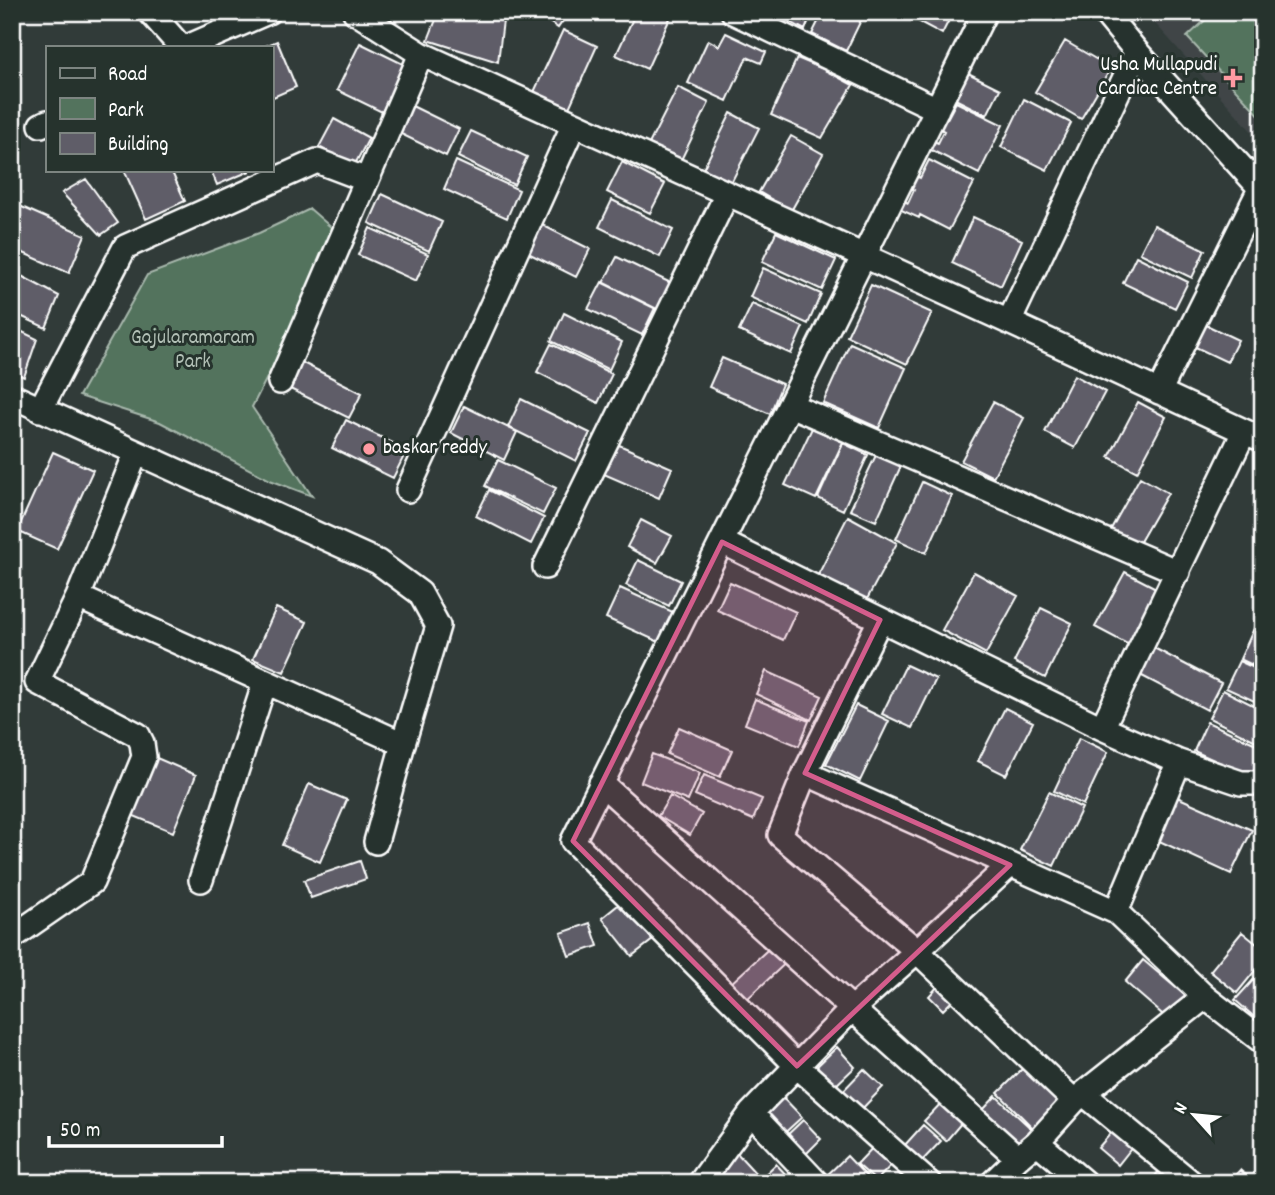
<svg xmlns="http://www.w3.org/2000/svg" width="1275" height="1195" viewBox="0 0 1275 1195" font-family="Dekko,sans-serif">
  <rect width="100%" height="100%" fill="#313b39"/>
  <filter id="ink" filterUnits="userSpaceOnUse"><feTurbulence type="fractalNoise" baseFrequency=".0143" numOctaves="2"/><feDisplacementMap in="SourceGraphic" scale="14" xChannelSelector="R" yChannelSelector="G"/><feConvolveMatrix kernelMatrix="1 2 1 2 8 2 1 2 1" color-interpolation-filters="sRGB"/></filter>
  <g filter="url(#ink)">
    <path fill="#3f4547" d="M1145,12H1263V144Z"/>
    <path fill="#53735d" stroke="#a9b9ae" stroke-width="2" d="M1214,12H1263V119L1187,37Z
      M310,209L333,229L314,286L252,407L312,496L270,480L160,422L79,396L147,275L259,233Z"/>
    <path fill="#5f5d68" stroke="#fff" stroke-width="2" d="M439,12H504L498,62L428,40Z
      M535,12H569L558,28Z
      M636,12H668L672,14L647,69L616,55Z
      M771,12H812L805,30Z
      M823,12H865L846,51L812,34Z
      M901,12H953L942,34Z
      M563,30L597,46L569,108L534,92Z
      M726,33L766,52L761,63L747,57L727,101L688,83L708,40L719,46Z
      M277,41L296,87L271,98V47H263Z
      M1065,41L1111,68L1081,119L1035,92Z
      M360,43L405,65L382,112L337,90Z
      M797,58L823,69L853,85L822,138L771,115Z
      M964,71L1000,89L987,115L951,97Z
      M678,87L709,103L681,160L649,144Z
      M1024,99L1071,123L1047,170L1001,147Z
      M956,102L1003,125L979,174L927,148L931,140L938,143L944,131L937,127L943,117L947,119Z
      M408,104L459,129L446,156L395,131Z
      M731,113L759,128L731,183L703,169Z
      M334,119L369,138L354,166L319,147Z
      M471,131L527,157L514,185L458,157Z
      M791,136L823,154L791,211L759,192Z
      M929,160L974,183L949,230L920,215L919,218L899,209L903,200L908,203L914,190L910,188L916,176L920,178Z
      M456,161L519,190L507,218L444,189Z
      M622,162L665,184L650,213L607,192Z
      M124,170H171L185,201L146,219Z
      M211,170H250V171L217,185Z
      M86,179L118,223L101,235L62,193Z
      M382,194L442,222L429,251L369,223Z
      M612,200L673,230L660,257L599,227Z
      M15,204L85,235L69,273L12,248V210Z
      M973,217L1022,240L1001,286L952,263Z
      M532,220L590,249L576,277L518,248Z
      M1154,225L1205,250L1192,278L1140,253Z
      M370,228L428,254L416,281L358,255Z
      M776,232L836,260L822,290L762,262Z
      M1136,256L1188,282L1175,308L1123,283Z
      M617,257L675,285L662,312L603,283Z
      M763,268L821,294L808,324L750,297Z
      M12,271L59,296L46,328L12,312Z
      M602,282L655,308L642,335L588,309Z
      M871,285L932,313L907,364L847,336Z
      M752,304L803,327L791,354L739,331Z
      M564,313L622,342L609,370L551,341Z
      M1198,321L1238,340L1227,362L1187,343Z
      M12,327L37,339L24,377L12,372Z
      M850,343L906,368L879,428L823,403Z
      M551,344L612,374L598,403L537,372Z
      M722,358L782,384L770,414L709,387Z
      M301,362L362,393L349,418L288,388Z
      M1074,375L1105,392L1075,448L1045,432Z
      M521,399L590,433L576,461L508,427Z
      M993,402L1024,418L993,477L961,461Z
      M1138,402L1166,417L1137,472L1109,457Z
      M464,406L517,432L504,460L451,433Z
      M346,420L407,450L393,478L332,448Z
      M812,428L843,442L816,499L785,485Z
      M610,441L672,468L659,498L597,471Z
      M843,443L868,455L843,510L818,498Z
      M53,452L93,470L57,549L17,531Z
      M876,455L901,466L876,521L850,510Z
      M498,460L556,488L543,514L485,486Z
      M1140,477L1168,493L1138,545L1111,529Z
      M922,482L952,496L926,553L896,539Z
      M489,490L544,518L531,544L476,516Z
      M848,516L897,543L865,603L816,579Z
      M641,520L672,536L657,563L627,547Z
      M638,560L681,581L669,606L626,585Z
      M974,572L1018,596L986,654L942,630Z
      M1125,572L1158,589L1129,645L1095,627Z
      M730,582L796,612L783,640L717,610Z
      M620,588L675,613L661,643L606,618Z
      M276,608L307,622L284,672L253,659Z
      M1041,608L1072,623L1045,678L1014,662Z
      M1262,611L1263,612V670L1240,659Z
      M1154,648L1221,683L1207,710L1140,675Z
      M1239,661L1263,672V705L1226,688Z
      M906,665L936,679L912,728L882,714Z
      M766,671L822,696L811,720L756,694Z
      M1223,690L1263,710V737L1260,743L1209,718Z
      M755,699L809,721L799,746L745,724Z
      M856,705L889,721L860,781L826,764Z
      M1005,708L1033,722L1006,775L978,761Z
      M1207,722L1263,747V758L1254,778L1194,751Z
      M679,727L732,750L720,777L667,754Z
      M1079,738L1108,752L1083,805L1054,791Z
      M652,754L700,773L688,801L641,782Z
      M152,756L196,775L173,832L129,814Z
      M704,775L762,799L753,820L695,795Z
      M309,784L347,800L320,862L282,845Z
      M1049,792L1082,808L1054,866L1020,850Z
      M670,796L702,814L690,835L658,816Z
      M1177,797L1252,830L1231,874L1157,840Z
      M360,861L366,879L311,898L304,880Z
      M628,897L658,936L632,956L602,918Z
      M590,923L598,946L569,956L561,933Z
      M1242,932L1263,949V961L1237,993L1210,971Z
      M776,942L791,958L745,1001L730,984Z
      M1143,960L1188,998L1169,1020L1125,982Z
      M1256,977L1263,983V1019L1260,1022L1235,1000Z
      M939,985L954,999L943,1010L929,996Z
      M837,1047L855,1067L832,1089L814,1069Z
      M1026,1065L1063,1102L1035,1130L998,1093Z
      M864,1069L883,1087L857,1114L838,1096Z
      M779,1093L802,1117L779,1138L757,1114Z
      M996,1096L1037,1134L1022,1149L982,1111Z
      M944,1100L963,1121L946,1141L924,1121Z
      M803,1120L821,1139L802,1158L783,1139Z
      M923,1125L941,1141L921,1162L904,1146Z
      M1118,1125L1137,1141L1118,1165L1098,1148Z
      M879,1141L897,1159L876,1181L857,1164Z
      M736,1152L759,1177L753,1183H719L712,1175Z
      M847,1156L869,1179L865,1183H825L822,1180Z
      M776,1164L790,1179L786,1183H756Z
      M1165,1164L1181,1183H1149Z
      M1240,1170L1255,1183H1228Z"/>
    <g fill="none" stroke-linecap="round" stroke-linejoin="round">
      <g stroke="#fff" stroke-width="28">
        <path id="minor" d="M150,12L181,47
          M355,12L421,54L1009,322L1263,440
          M733,12L937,109
          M1104,12L1137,52L1263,191
          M187,47L268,12
          M41,125L47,122
          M1009,322L1137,52
          M280,382L421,54
          M1159,392L1260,189
          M12,396L378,562L420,593L438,626L403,744L376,842
          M790,405L1178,572
          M40,410L125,247L317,161L367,180
          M408,490L574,124
          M722,542L1102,728L1179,762L1241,783H1263
          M545,567L727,194
          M78,597L403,744
          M880,620L805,773L780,835L917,951L1074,1101
          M1102,728L1244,432
          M805,773L1116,912L1205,997L1263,1042
          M601,783L1018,1158
          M201,880L265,682
          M1116,912L1179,762
          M12,936H14L92,882L144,757L142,743L138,735L37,682L78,597L136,453
          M1084,1094L1192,1183
          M751,1113L817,1183
          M1037,1142L1085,1183
          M700,1183L751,1113L852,1009L917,951L1010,865
          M929,1183L797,1066L573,841L985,12
          M992,1183L1018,1158L1037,1142L1074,1101L1205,997"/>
      </g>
      <use href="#minor" stroke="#26332d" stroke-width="23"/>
    </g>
  </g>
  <path fill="#d45d8c" fill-opacity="0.2" stroke="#d45d8c" stroke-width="5" stroke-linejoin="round" d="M722,542L880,620L805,773L1010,865L797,1066L573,841Z"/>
  <g fill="#ff9aa2" stroke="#26332d" stroke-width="2.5">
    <path d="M1229.5 67.5h7v7h7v7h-7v7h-7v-7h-7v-7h7z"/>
    <circle cx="369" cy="449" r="7"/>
  </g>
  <g text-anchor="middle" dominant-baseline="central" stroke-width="6" stroke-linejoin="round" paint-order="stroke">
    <g font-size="21" fill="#fff" stroke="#26332d" text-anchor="end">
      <text x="1217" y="66">Usha Mullapudi<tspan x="1217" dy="24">Cardiac Centre</tspan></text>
      <text x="383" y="449" text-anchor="start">baskar reddy</text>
    </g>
    <g font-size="21" fill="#b2c0b6" stroke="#26332d">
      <text x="193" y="339">Gajularamaram<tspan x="193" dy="24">Park</tspan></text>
    </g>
  </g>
  <rect width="1275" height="1195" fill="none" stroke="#26332d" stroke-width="42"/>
  <rect x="21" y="21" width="1233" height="1153" fill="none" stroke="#fff" stroke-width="2.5" filter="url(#ink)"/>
  <rect x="46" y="46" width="228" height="126" fill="#26332d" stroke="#7d8581" stroke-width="2"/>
  <rect x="60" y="68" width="35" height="10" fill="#26332d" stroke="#7d8581" stroke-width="2"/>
  <text x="108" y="80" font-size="21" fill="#ffffff">Road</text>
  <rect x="60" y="98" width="35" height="21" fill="#53735d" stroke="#7d8581" stroke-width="2"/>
  <text x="108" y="116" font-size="21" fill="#ffffff">Park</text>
  <rect x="60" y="133" width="35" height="21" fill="#5f5d68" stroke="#7d8581" stroke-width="2"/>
  <text x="108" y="150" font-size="21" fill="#ffffff">Building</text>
  <g transform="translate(1194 1115) rotate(297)" stroke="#26332d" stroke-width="5" paint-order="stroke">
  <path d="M0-5L12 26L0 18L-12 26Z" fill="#ffffff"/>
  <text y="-10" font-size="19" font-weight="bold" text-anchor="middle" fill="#ffffff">N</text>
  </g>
  <path d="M49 1136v10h173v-10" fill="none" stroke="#ffffff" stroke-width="3.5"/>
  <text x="60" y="1136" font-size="21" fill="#ffffff" stroke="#26332d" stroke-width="5" paint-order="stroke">50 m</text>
</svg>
